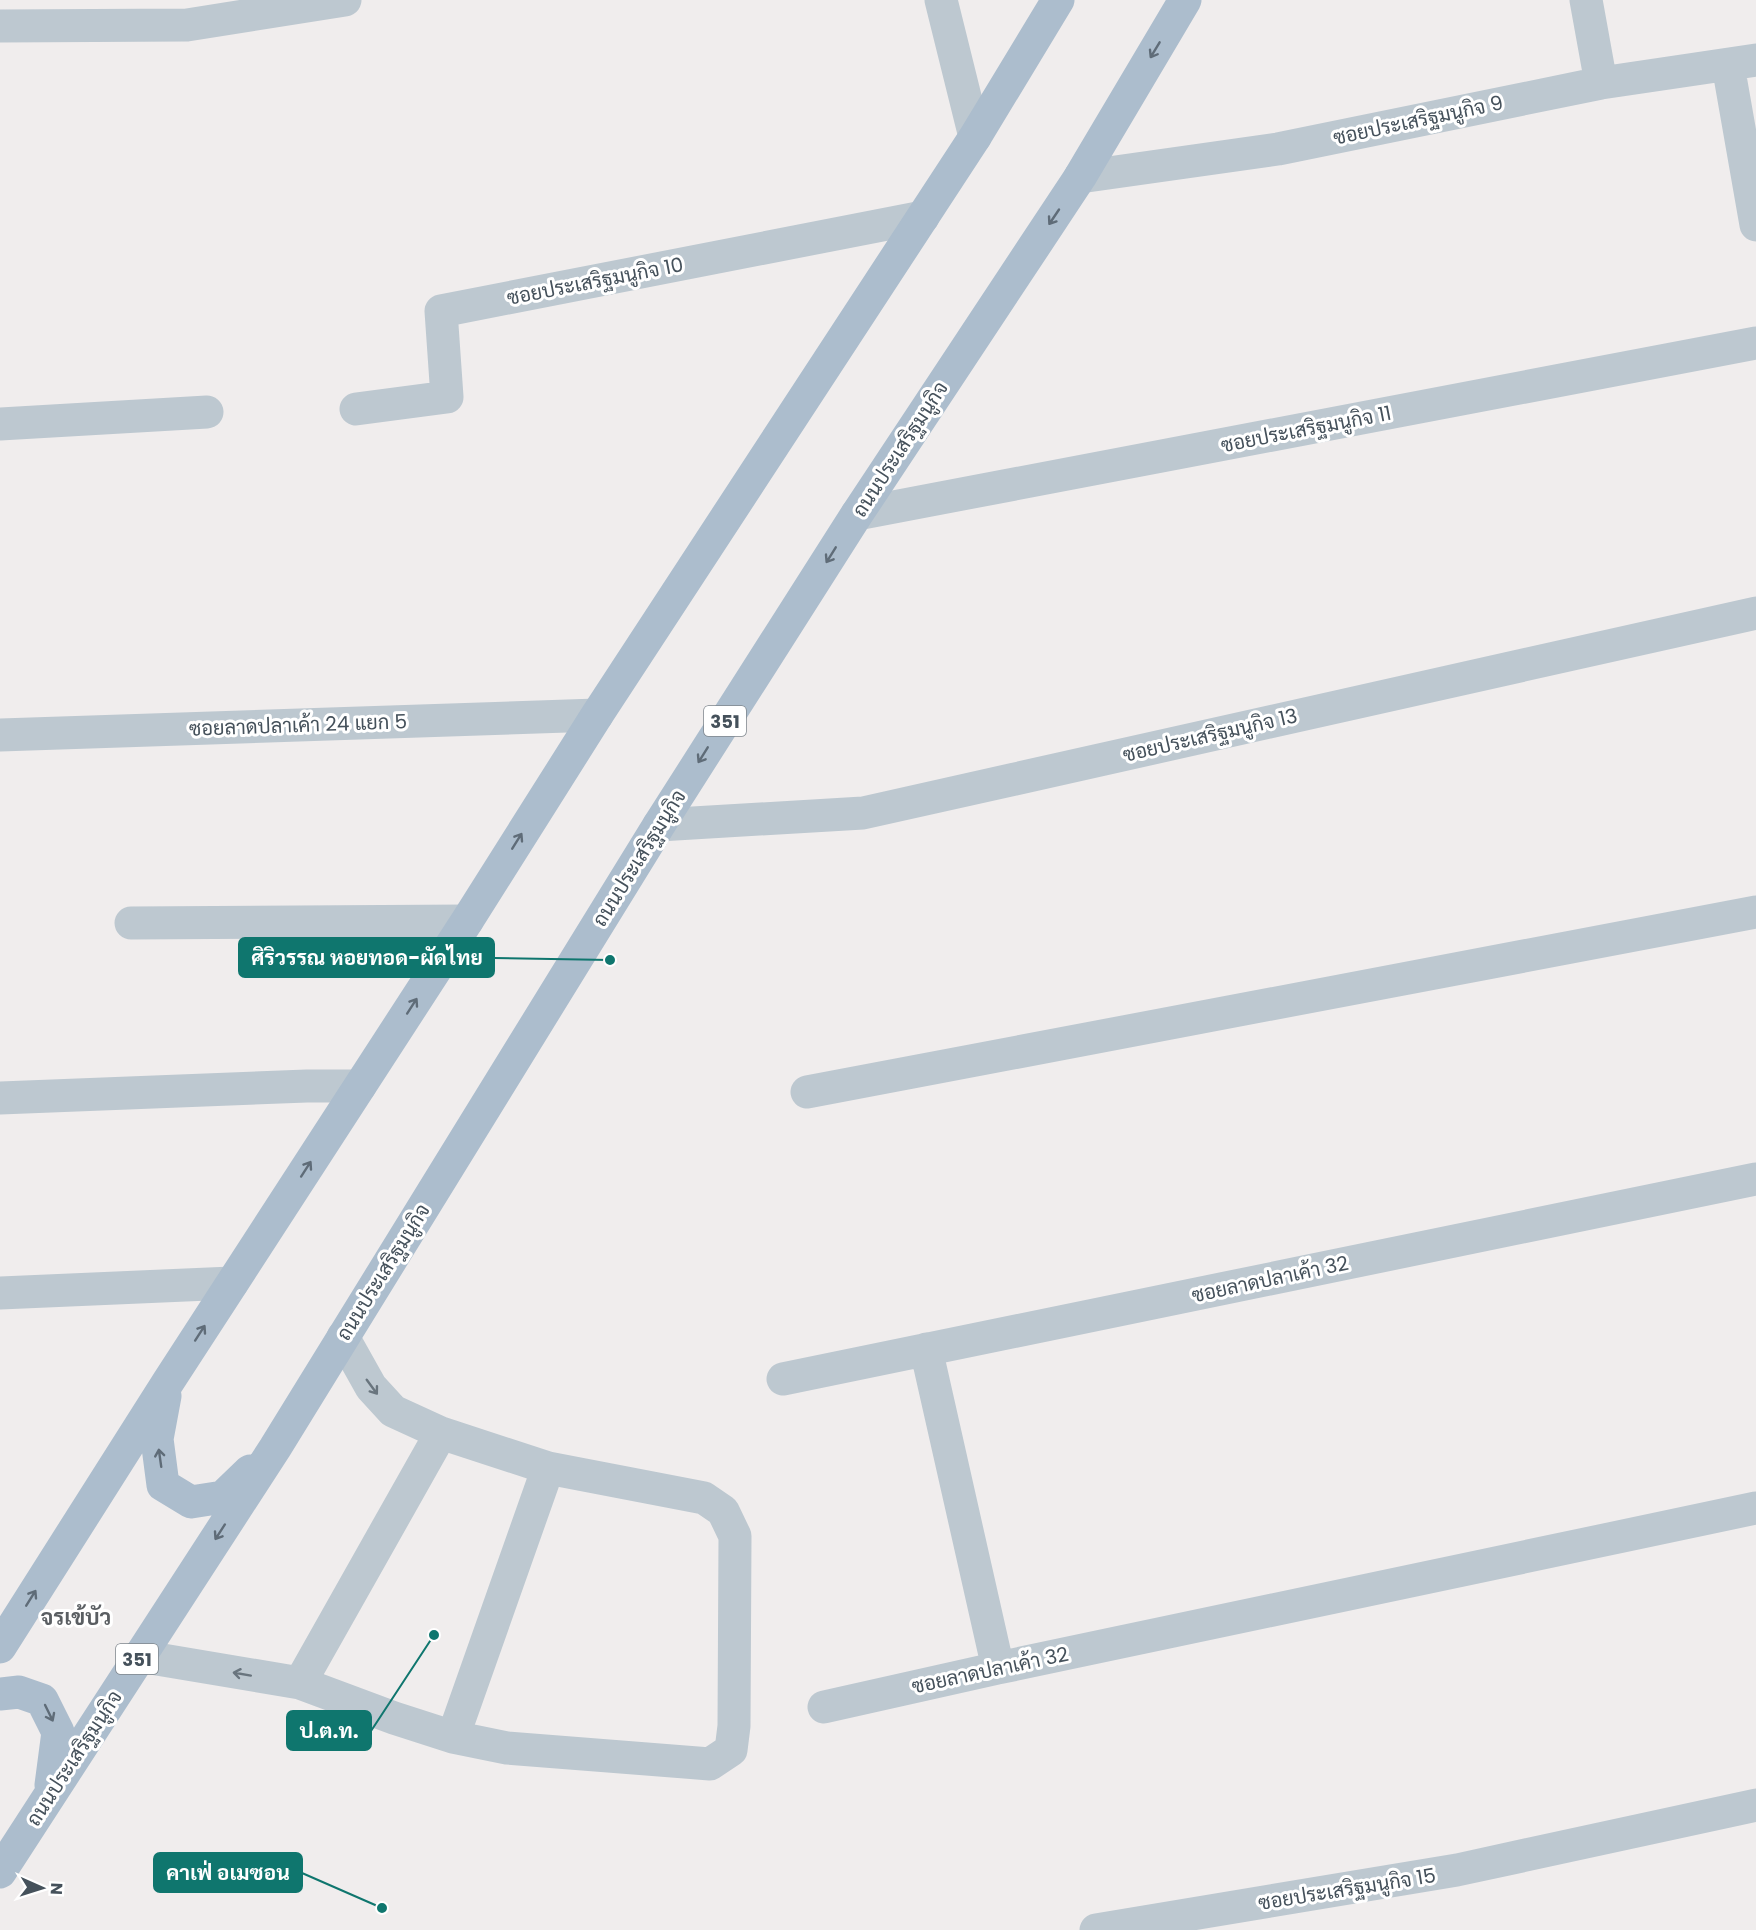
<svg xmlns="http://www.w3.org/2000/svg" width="1756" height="1930" viewBox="0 0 1756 1930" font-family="Poppins,Sarabun,sans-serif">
  <rect width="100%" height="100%" fill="#f0eded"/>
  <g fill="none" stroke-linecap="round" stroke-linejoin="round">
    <path stroke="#bdc8d0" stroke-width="33" d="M941,0L975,137
      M1586,0L1601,83
      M0,26L187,25L345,0
      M1728,65L1756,225
      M1080,177L1278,149L1601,83L1756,60
      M356,409L447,397L441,311L923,217
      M0,424L207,412
      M857,514L1756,343
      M0,735L597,715
      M659,825L863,813L1756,613
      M131,923L467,921
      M807,1092L1756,912
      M0,1098L307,1086H360
      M0,1293L232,1283
      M343,1337L371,1387L393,1411L441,1433L548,1468
      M926,1349L998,1668
      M783,1379L1756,1179
      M139,1656L300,1683L394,1718L453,1737L507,1748L710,1764L731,1750L734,1726L735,1536L723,1511L704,1498L548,1468L453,1737
      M300,1683L441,1433
      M824,1707L998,1668L1756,1508
      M1096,1930L1457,1870L1756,1805"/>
    <path stroke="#acbdcd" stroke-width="33" d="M165,1396L157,1439L163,1485L191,1502L223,1497L250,1471
      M0,1647L168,1382L467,921L597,715L975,137L1058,0
      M0,1694L19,1692L42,1700L58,1732L51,1785
      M0,1872L275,1448L659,825L857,514L1080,177L1185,0"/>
  </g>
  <defs><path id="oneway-shaft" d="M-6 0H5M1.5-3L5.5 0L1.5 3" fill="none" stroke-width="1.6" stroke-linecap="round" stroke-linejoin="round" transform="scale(1.5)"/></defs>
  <g stroke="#5f6c78">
    <use href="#oneway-shaft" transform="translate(1155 50) rotate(121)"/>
    <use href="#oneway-shaft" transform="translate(1054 217) rotate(124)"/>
    <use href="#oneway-shaft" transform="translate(831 555) rotate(122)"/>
    <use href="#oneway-shaft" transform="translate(703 755) rotate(122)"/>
    <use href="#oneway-shaft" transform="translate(517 841) rotate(-58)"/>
    <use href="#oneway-shaft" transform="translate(412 1006) rotate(-57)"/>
    <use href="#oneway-shaft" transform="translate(306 1169) rotate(-57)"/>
    <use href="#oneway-shaft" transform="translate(200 1333) rotate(-57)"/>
    <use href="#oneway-shaft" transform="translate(160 1458) rotate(-98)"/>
    <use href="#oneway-shaft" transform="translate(220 1532) rotate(123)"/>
    <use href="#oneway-shaft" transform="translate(31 1598) rotate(-58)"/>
    <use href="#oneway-shaft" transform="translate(49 1713) rotate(64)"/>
  </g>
  <g stroke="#69757e">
    <use href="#oneway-shaft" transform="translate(372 1387) rotate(54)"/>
    <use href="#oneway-shaft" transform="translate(242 1674) rotate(-170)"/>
  </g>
  <g text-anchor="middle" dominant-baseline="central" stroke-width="6" stroke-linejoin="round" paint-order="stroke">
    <g fill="#fff" stroke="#7d858c" stroke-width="1.5">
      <rect x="704" y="706" width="42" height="30" rx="4.5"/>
      <rect x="116" y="1644" width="42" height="30" rx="4.5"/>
    </g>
    <g font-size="18" font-weight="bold" fill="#45515b">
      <text x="725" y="721">351</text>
      <text x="137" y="1659">351</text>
    </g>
    <g font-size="20" fill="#45515b" stroke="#fff">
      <text transform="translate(1418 120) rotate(-12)">ซอยประเสริฐมนูกิจ 9</text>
      <text transform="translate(595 281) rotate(-11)">ซอยประเสริฐมนูกิจ 10</text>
      <text transform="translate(1306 429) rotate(-11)">ซอยประเสริฐมนูกิจ 11</text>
      <text transform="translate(900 449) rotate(-57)">ถนนประเสริฐมนูกิจ</text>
      <text transform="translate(298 725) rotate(-2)">ซอยลาดปลาเค้า 24 แยก 5</text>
      <text transform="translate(1210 735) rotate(-13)">ซอยประเสริฐมนูกิจ 13</text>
      <text transform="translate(639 858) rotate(-58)">ถนนประเสริฐมนูกิจ</text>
      <text transform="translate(383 1272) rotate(-58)">ถนนประเสริฐมนูกิจ</text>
      <text transform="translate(1270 1279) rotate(-12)">ซอยลาดปลาเค้า 32</text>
      <text transform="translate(990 1670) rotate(-12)">ซอยลาดปลาเค้า 32</text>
      <text transform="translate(74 1758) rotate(-57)">ถนนประเสริฐมนูกิจ</text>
      <text transform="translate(1347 1889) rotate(-9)">ซอยประเสริฐมนูกิจ 15</text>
    </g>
    <g font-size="22" font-weight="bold" fill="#5a5e62" stroke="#fff">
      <text x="76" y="1617">จรเข้บัว</text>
    </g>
  </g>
  <path fill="none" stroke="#0f766e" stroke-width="2" d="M610 960L494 958M434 1635L371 1731M382 1908L302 1873"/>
  <g fill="#0f766e" stroke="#fff" stroke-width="2">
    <circle cx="610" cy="960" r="6"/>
    <circle cx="434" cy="1635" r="6"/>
    <circle cx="382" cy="1908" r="6"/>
  </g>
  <g fill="#0f766e" stroke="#0f766e" stroke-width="2">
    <rect x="239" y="938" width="255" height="39" rx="6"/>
    <rect x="287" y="1711" width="84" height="39" rx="6"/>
    <rect x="154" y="1853" width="148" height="39" rx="6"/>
  </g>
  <g font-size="21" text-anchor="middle" font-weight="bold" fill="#fff">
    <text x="367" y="965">ศิริวรรณ หอยทอด-ผัดไทย</text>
    <text x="329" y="1738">ป.ต.ท.</text>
    <text x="228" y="1880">คาเฟ่ อเมซอน</text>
  </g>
  <g transform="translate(42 1888) rotate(93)" stroke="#ffffff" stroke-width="4.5" paint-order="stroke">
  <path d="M0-4.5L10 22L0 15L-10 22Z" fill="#45515b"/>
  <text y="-9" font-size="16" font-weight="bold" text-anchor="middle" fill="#45515b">N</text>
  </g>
</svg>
